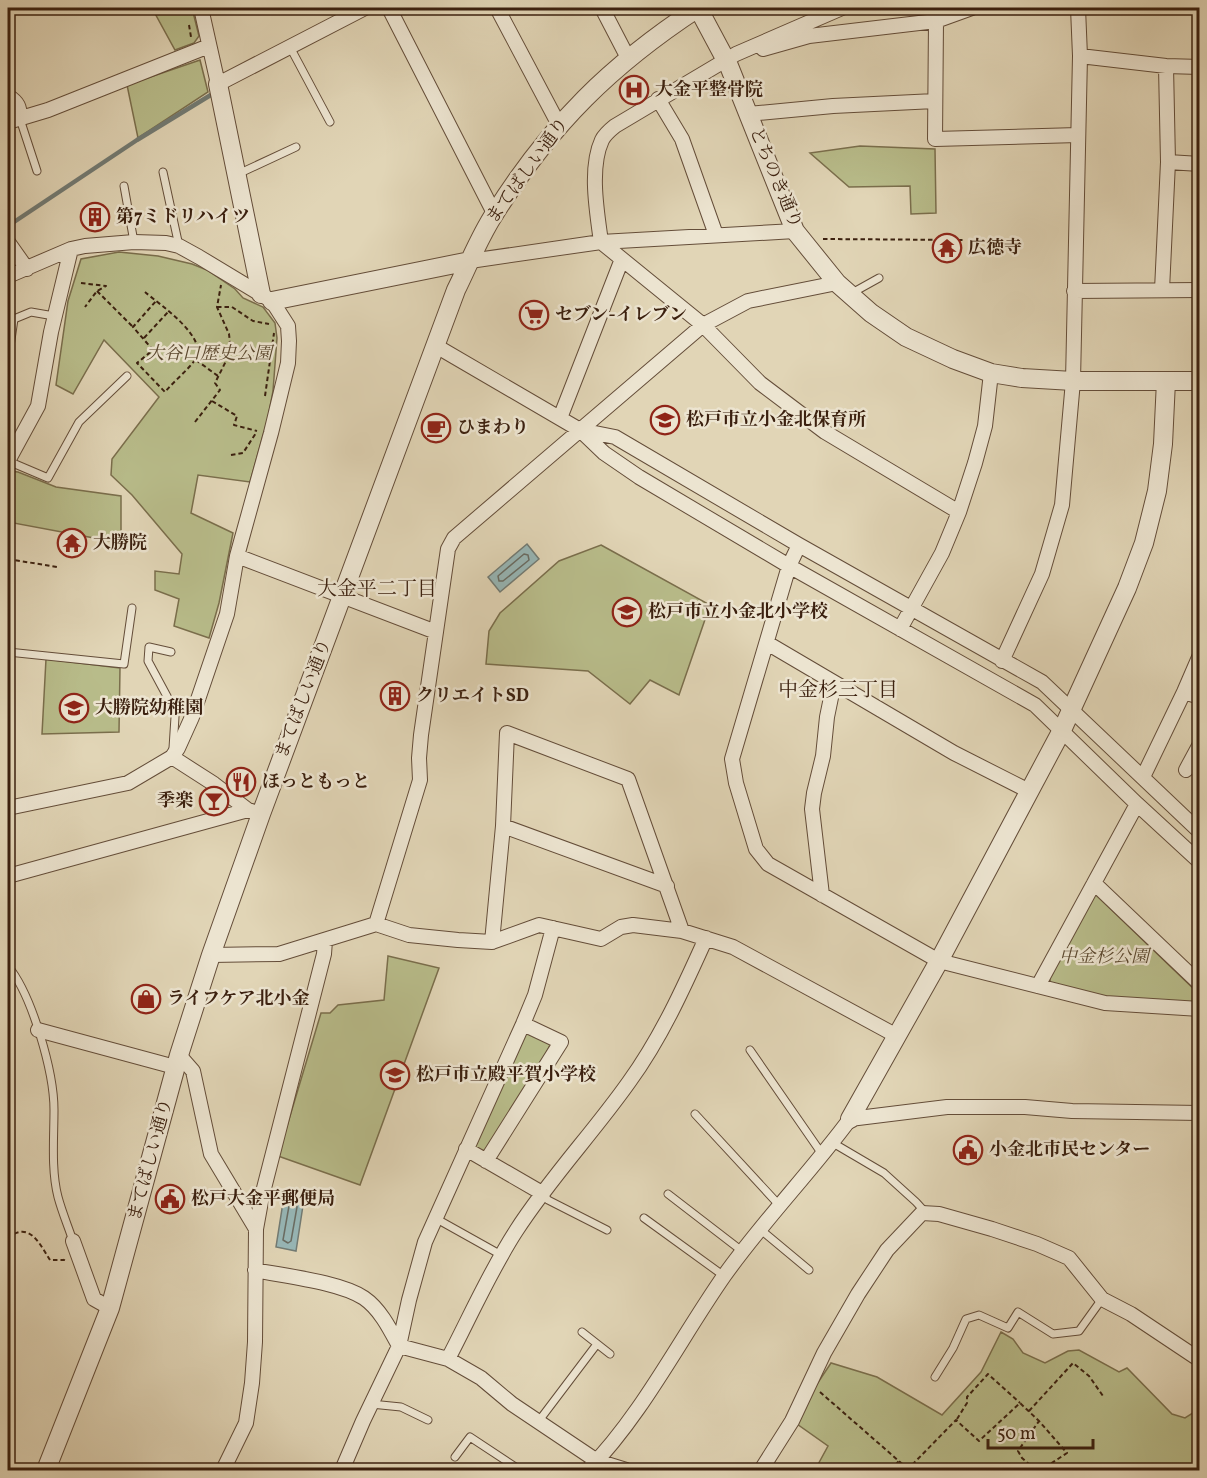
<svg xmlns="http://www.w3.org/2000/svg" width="1207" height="1478" viewBox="0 0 1207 1478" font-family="Vollkorn,'Noto Serif JP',serif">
  <rect width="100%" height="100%" fill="#e1d5b6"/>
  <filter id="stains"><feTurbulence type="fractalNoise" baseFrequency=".00333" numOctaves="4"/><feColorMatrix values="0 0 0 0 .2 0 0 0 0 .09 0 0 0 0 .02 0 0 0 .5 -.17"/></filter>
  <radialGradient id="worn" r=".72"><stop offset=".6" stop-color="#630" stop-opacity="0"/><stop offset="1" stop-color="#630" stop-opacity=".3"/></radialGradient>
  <path fill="#b8bc8a" stroke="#7a6e4c" stroke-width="1.5" d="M152,8H192L199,36L194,43L175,50Z
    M200,60L208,92L138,138L127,85Z
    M860,146L935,149L936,213L911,214L910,186L849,187L810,153Z
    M119,252L158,256L192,264L207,270L235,289L243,298L263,307L275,323L277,338L273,391L268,418L250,482L198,475L191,513L233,533L219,603L209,638L174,626L179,599L155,590V571L179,574L182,554L132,495L111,475L112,459L159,397L104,340L73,394L56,385L68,301L81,259Z
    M10,471L18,472L56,487L121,496V543L8,522V477Z
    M601,545L710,605L679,695L650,680L630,704L588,671L486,664L489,631L500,613L559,561Z
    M46,659L120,668L119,732L42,734Z
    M1095,894L1199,994V1003L1109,997L1051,984L1049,976Z
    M388,956L439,968L360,1185L278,1156L321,1013H330L338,1005L384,1000Z
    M524,1032L551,1043L531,1083L488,1151L479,1150L474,1147Z
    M1001,1332L1013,1339L1023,1353L1045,1363L1068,1351L1079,1350L1119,1372L1127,1368L1172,1414L1185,1418L1199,1409V1470H815L828,1446L797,1424L813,1390L831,1363L877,1377L942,1415L981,1372Z"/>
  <path fill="#97b7b7" stroke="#727b74" stroke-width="1.5" d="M527,544L539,559L500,592L488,577Z
    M284,1196L304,1199L296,1251L276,1247Z"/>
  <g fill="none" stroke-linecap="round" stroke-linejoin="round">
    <path stroke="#696c63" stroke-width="1.5" d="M524,554L528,555L529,560L503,581H499L498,576Z
      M291,1204H296L297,1207L291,1241L288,1243L283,1240L289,1206Z"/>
    <path stroke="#727b74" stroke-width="4.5" d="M367,12L375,8
      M8,226L137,140L214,93"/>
    <g stroke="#644d39" stroke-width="9">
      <path id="service" d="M290,47L330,122
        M20,119L37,171
        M163,172L179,246
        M238,174L296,147
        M124,186L134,242
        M852,293L879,278
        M8,360L14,319L31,312L54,316
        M8,461L48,478L79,422L127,376
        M8,652L124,664L132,608
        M171,652L149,647L148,661L169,700L175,717L173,748
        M8,966C32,995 54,1072 54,1110C54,1137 51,1170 58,1197C62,1212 68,1226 73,1241
        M750,1050L822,1154
        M695,1114L780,1206
        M833,1143L884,1173L916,1202L926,1213
        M542,1193L548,1200L607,1230
        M668,1194L742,1251
        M435,1218L503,1256
        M644,1218L724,1276
        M761,1230L809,1270
        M582,1332L610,1354
        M935,1377L953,1348L966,1319L979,1315L1008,1328L1018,1312L1053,1334L1079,1331L1102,1299
        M371,1404L401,1407L428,1420
        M538,1422L597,1344
        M455,1457L470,1437L520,1470"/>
    </g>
    <g stroke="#644d39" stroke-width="16">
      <path id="minor" d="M201,8L218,84L365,8
        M389,8L494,213
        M497,8L559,125
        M602,8L628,58
        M842,8L736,54L615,126C610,130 605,134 602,140C589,168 597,212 601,242L703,325L760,383L825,432L959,512
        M936,21L935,139L1078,135
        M763,49L809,36L936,21L972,8
        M1080,56L1166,66L1200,67
        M8,96C18,102 20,107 20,119
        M658,99L682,139L716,235
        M748,114L833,106L935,101
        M8,122L48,110L209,46
        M1168,162L1200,164
        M8,242L27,269
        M470,261L601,242L795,231
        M8,276L71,249L85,246L134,242L166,243L179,246L199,257L272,301L288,326L289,341L288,363L271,433L237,556L227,614L192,717L178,748L172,757L128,783L8,808
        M1162,290L1168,162L1166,66
        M1074,291L1200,290
        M436,346L580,430L604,453L639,477L789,566L1035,705L1137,804L1200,862
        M560,418L622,259
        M580,430L615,437L799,545L1042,682L1200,832
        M8,461L38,406L51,332L71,249
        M799,545L789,566L732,759L736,783L756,849L768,864L939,961L1105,1003L1200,1009
        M237,556L436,632
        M900,629L942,553L959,512L975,463L985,426L991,373
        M767,643L954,753L1029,791
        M1002,661L1042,574L1062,505L1073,381L1080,56L1078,8
        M1184,692L1200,697
        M172,757L214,784L248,810
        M1186,770L1200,744
        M1143,777L1184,692L1200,655
        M503,826L667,886
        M8,876L248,810L261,814
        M1094,883L1200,984
        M822,895L812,809L814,793L823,756L827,717L834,683
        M376,924L420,780L419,758L421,735L448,549L454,538L703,325L748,301L837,283
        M492,942L503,826L507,733L628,779L682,931
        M211,955L279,954L376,924L409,935L458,940L492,942L539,925L601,939L621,927L633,925L682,931L733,947L897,1036
        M1038,986L1137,804
        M38,1030L175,1067
        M179,1055L193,1071L211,1154L256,1229
        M466,1149L542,1193
        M486,1161L561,1042L523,1024
        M73,1241L94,1299L110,1308
        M255,1270C284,1276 340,1282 364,1298C380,1309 390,1329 399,1346L448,1359L481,1378L512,1404L597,1461L626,1470
        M448,1359C470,1317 490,1271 516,1231C550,1178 593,1133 629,1082C661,1038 684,987 706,938
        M223,1470L246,1423L252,1383L255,1342L256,1229L262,1196L324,954L325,941
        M342,1470L363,1421L399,1346L409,1300L425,1242L523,1024L535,995L553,928
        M588,1470C642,1415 680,1339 724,1276C763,1221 810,1173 850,1119L947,1107H1025L1072,1111L1200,1113
        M761,1470L792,1421L824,1353L858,1294L887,1250L922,1213L939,1214L992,1229L1037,1244L1069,1258L1102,1299L1131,1314L1200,1360"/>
    </g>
    <g stroke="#644d39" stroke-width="20">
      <path id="tertiary" d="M698,8L729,66L795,231L837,283L871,313L906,337L953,359L991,373L1022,378L1073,381H1200
        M218,84L261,294
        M272,301L470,261
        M850,1119L939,961L1062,730L1127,588L1144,543L1157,491L1163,444L1166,381
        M46,1470L110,1308L179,1055L211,955L261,814L456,290C469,264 479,237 495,213C551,124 611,65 698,8"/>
    </g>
    <path stroke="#3b200f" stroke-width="2" stroke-dasharray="4.5 3" stroke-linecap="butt" d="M189,25L191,37
      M823,239L965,240
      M81,283L106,286L97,291L85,307
      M97,291L133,327
      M145,292C160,305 210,338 195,360C186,372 174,381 165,392L137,363L153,350L133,327L156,301
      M217,307H232L253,321L269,324
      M144,338L168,312
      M196,360L218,376
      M265,396L274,333
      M212,401L237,416L234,425L257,431
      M195,422L220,390L215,383L228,357L230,343L229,334L217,307L221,285
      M231,455L243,453L256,433
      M8,559L57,567
      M8,1238C30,1220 40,1245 50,1260H64L65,1258
      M820,1392L908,1469
      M1029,1411L1073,1363L1089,1376L1103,1396
      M957,1419L967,1403V1397L988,1374L1020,1403
      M960,1464L965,1470
      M890,1470L899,1461
      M909,1470L908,1469L956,1420L979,1441L1020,1403L1039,1421
      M1036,1470L1022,1458L1018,1451L1039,1421L1067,1453L1041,1470"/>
    <use href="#service" stroke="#ece4d0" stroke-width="7"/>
    <use href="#minor" stroke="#ece4d0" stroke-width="14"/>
    <use href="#tertiary" stroke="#ece4d0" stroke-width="18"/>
  </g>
  <defs>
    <g id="hospital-ring" transform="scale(1.5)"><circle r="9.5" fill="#ece4d0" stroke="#8f2418" stroke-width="1.5"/><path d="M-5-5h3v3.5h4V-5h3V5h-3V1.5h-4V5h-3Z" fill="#8f2418"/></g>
    <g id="building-ring" transform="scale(1.5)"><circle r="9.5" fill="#ece4d0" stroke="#8f2418" stroke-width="1.5"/><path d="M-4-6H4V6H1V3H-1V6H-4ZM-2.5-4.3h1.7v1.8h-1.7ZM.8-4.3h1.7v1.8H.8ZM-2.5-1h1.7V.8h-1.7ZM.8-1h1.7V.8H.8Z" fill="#8f2418"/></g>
    <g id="temple-ring" transform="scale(1.5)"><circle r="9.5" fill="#ece4d0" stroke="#8f2418" stroke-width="1.5"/><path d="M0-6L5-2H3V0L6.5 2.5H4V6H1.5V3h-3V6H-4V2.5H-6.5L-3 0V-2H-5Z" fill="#8f2418"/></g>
    <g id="supermarket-ring" transform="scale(1.5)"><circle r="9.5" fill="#ece4d0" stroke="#8f2418" stroke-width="1.5"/><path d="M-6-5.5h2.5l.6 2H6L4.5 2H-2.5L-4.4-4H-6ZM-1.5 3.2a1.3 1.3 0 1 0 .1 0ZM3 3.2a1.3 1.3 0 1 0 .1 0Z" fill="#8f2418"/></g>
    <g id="school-ring" transform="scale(1.5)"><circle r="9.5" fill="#ece4d0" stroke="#8f2418" stroke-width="1.5"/><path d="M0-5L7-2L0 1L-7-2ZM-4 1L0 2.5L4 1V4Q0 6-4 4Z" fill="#8f2418"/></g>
    <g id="cafe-ring" transform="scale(1.5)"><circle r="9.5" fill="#ece4d0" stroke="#8f2418" stroke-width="1.5"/><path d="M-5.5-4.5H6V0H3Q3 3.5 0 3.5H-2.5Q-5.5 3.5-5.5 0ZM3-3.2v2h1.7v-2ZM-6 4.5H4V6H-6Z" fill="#8f2418"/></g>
    <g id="restaurant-ring" transform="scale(1.5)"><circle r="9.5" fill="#ece4d0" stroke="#8f2418" stroke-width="1.5"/><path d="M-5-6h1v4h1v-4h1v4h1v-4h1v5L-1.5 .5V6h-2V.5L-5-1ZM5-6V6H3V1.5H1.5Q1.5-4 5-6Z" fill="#8f2418"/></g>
    <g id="bar-ring" transform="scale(1.5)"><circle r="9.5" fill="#ece4d0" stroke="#8f2418" stroke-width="1.5"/><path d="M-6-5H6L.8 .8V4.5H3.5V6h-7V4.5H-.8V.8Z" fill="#8f2418"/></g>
    <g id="shop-ring" transform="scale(1.5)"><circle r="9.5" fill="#ece4d0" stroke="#8f2418" stroke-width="1.5"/><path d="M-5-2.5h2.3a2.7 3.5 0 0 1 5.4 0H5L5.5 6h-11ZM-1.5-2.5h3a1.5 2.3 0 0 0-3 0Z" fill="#8f2418"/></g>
    <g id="civic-ring" transform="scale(1.5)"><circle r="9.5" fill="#ece4d0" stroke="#8f2418" stroke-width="1.5"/><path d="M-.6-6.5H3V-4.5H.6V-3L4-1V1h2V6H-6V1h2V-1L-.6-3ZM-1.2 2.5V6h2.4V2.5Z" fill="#8f2418"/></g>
  </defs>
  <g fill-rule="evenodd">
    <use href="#hospital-ring" x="634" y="90"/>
    <use href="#building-ring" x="95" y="217"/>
    <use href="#temple-ring" x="947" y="248"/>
    <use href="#supermarket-ring" x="534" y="315"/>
    <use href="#school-ring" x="665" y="420"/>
    <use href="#cafe-ring" x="436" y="428"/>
    <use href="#temple-ring" x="72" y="543"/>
    <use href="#school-ring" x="627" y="612"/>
    <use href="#building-ring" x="395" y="696"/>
    <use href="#school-ring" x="74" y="708"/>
    <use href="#restaurant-ring" x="241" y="782"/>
    <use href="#bar-ring" x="214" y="801"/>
    <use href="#shop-ring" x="146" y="999"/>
    <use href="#school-ring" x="395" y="1075"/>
    <use href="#civic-ring" x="968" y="1150"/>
    <use href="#civic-ring" x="170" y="1199"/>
  </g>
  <g text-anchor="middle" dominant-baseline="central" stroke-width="5" stroke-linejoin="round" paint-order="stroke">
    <g font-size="18" font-weight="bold" fill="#3b200f" stroke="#ece4d0" text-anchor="start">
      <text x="655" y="90">大金平整骨院</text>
      <text x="116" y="217">第7ミドリハイツ</text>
      <text x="968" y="248">広徳寺</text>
      <text x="555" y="315">セブン-イレブン</text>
      <text x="686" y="420">松戸市立小金北保育所</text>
      <text x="457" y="428">ひまわり</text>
      <text x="93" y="543">大勝院</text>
      <text x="648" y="612">松戸市立小金北小学校</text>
      <text x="416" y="696">クリエイトSD</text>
      <text x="95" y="708">大勝院幼稚園</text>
      <text x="262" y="782">ほっともっと</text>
      <text x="193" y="801" text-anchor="end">季楽</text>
      <text x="167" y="999">ライフケア北小金</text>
      <text x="416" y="1075">松戸市立殿平賀小学校</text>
      <text x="989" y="1150">小金北市民センター</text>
      <text x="191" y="1199">松戸大金平郵便局</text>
    </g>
    <g font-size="18" fill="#3b200f" stroke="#ece4d0">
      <text transform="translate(528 171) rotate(-54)">まてばしい通り</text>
      <text transform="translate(775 178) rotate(67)">とちのき通り</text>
      <text transform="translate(304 699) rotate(-69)">まてばしい通り</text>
      <text transform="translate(151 1160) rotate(-75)">まてばしい通り</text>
    </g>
    <g font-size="18" font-style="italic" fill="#5a472e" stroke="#ece4d0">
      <text x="209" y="354">大谷口歴史公園</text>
      <text x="1104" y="957">中金杉公園</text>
    </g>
    <g font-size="20" fill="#3b200f" stroke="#ece4d0">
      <text x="377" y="590">大金平二丁目</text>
      <text x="838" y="691">中金杉三丁目</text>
    </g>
  </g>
  <rect width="1207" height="1478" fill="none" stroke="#e1d5b6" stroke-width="30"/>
  <rect x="9" y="9" width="1189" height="1460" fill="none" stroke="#3b200f" stroke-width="3"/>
  <rect x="15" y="15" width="1177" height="1448" fill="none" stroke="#3b200f" stroke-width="1.5"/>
  <path d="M988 1439v9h105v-9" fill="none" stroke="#3b200f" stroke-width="3"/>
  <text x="997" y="1439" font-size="18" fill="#3b200f" stroke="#ece4d0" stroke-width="4.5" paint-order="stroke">50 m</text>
  <rect width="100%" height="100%" filter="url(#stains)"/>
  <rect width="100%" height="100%" fill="url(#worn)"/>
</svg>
